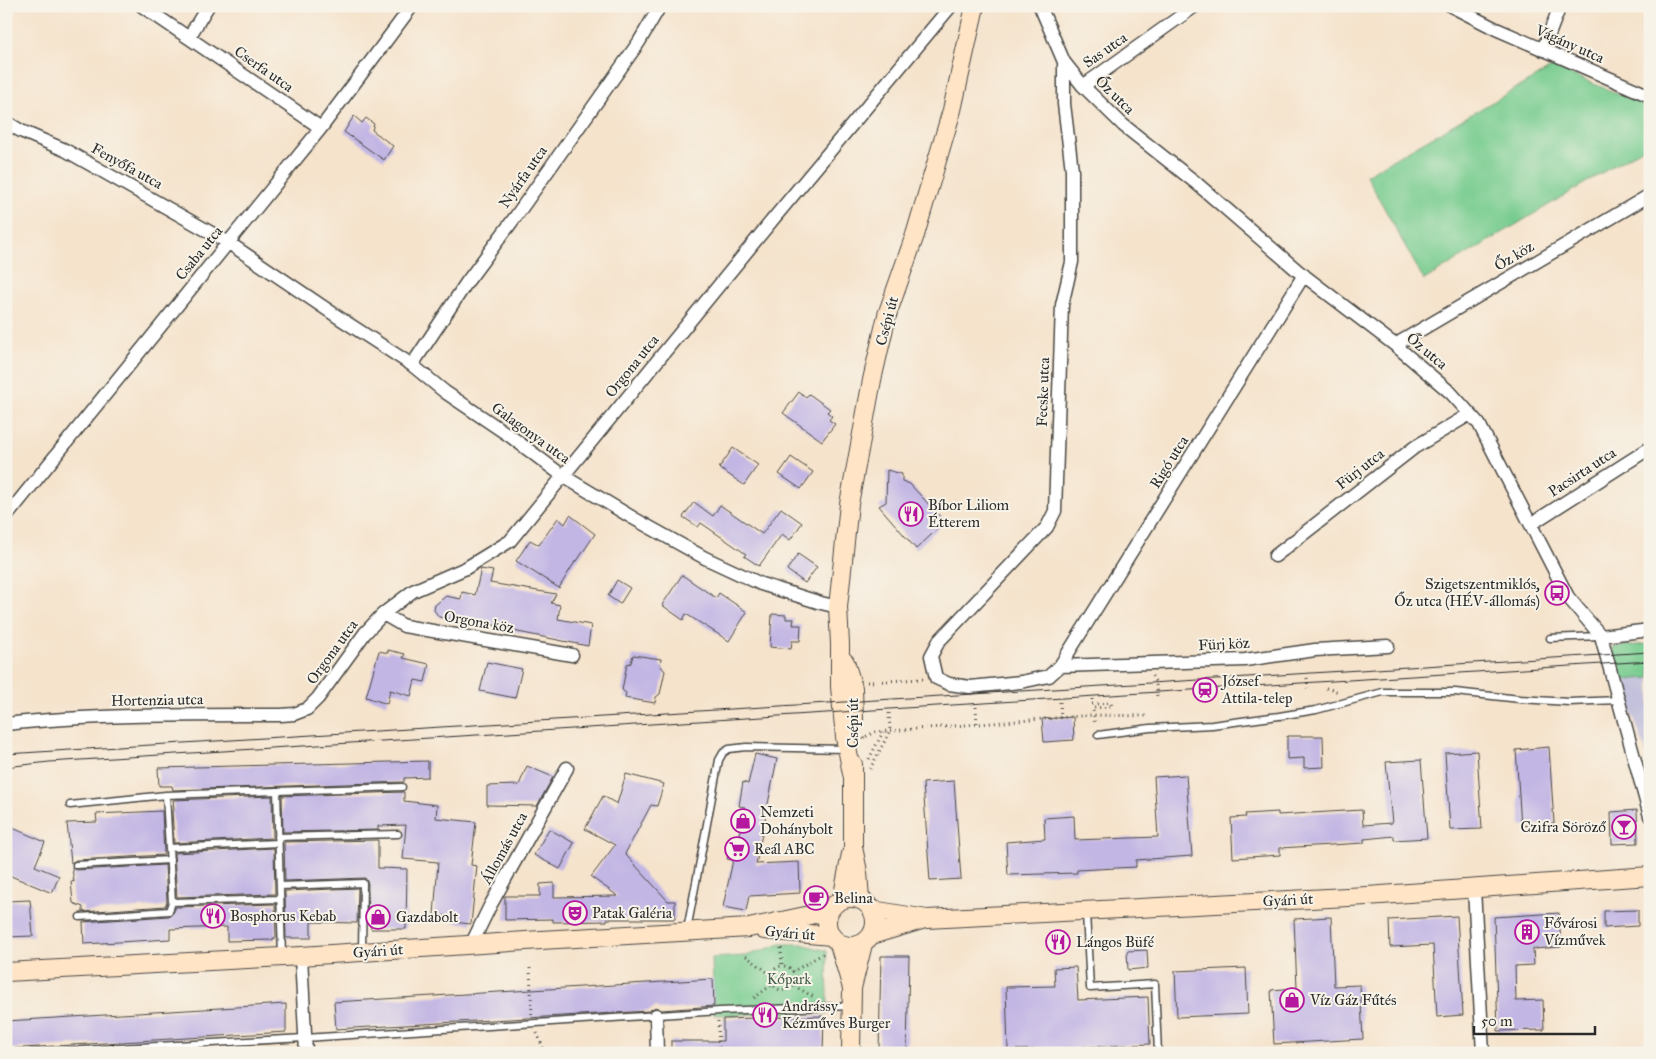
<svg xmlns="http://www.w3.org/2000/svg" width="1656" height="1059" viewBox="0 0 1656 1059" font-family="'IM FELL Great Primer',serif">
  <rect width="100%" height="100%" fill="#f7f3e8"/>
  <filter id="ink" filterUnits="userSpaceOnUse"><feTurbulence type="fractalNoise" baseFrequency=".02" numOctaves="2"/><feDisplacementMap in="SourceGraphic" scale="10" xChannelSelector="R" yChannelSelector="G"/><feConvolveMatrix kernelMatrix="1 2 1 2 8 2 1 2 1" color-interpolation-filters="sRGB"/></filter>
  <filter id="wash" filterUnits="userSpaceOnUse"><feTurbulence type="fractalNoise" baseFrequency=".0096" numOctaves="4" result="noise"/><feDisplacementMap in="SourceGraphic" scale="20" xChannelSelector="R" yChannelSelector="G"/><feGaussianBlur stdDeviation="1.12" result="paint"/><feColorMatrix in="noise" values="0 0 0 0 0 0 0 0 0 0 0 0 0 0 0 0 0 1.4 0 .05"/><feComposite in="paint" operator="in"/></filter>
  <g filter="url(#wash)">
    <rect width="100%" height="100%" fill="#f5e3cc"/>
    <path fill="#c3c1db" d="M1650,678V763L1620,680Z"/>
    <path fill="#77cc8f" stroke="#517c5d" d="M1553,67L1650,107V144L1424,280L1366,175Z
      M1650,644V678L1620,680L1612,647Z
      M781,944H802L827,951L828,1013L714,1015L712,958L746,956Z"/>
    <g id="blocks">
      <path fill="#c2b6e4" d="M354,116L362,123L366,118L374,124L372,130L393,146L384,160L344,132Z
        M799,392L806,397L809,394L830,409L827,412L832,416L829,420L835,424L822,441L783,413Z
        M733,448L758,465L744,485L719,468Z
        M791,457L813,472L801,489L779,474Z
        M887,470L902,474V481L910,484L945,522L916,549L879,506L886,502Z
        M694,502L713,516L720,505L762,534L781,508L802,523L790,540L782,534L759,566L744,556L746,554L701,523L698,527L683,517Z
        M570,515L595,534L577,561L576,560L559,588L516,561L530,540L539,545L558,518L565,524Z
        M798,554L817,567L805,583L787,570Z
        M481,569L493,571L490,583L556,594L551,603L560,605L558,619L591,625L588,646L498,628L499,626L462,619V622L439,617L434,610L435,605L446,596L461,599L462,592L475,595Z
        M682,575L716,598L719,593L747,612L729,641L686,614L683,620L662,605Z
        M617,580L630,588L620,604L608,596Z
        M772,614L786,615V619H794L793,625H801L800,641H792L791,649L770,647Z
        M388,650L405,654L403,658L429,664L425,682L415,680L411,696L390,690L387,704L366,697L379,651L388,653Z
        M633,655L661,659L660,665L665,671L660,694L656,697L655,703L625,698L626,693L622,690L627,664L631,663Z
        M487,662L522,669L515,698L480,691Z
        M1073,717L1074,740L1044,742L1042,719Z
        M1287,736H1323L1324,767L1304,768V758L1287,759Z
        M1549,747L1554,823L1521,826L1516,750Z
        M1477,751L1482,829L1450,830L1445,753Z
        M755,754L777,759L756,864L799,862L800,893L749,896L746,911L723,907L733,860L727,859L732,838L738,839L745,807L739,806L743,782L748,784Z
        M1421,760L1427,838L1394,840V836L1364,839V843L1280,848V855L1233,858L1231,818L1246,817L1245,814L1278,812V815L1362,810L1363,825L1392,823L1386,762Z
        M428,761V777L404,778V782L173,790L172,786H159L158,768Z
        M527,766L553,777L537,806L487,805V786L519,785Z
        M626,774L664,784L657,806L651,805L625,854L668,901H675V919H607V921L553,922V919L505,920V896H540V884L554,883V897L618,896L591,877L615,845L585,829L603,796L617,804Z
        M1186,775L1192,856L1136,860V867L1077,870V873L1008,875L1006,842L1045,839L1044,818L1074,816L1075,840L1158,837L1154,777Z
        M954,781L961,879L930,881L923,783Z
        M404,792V801L437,805L436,818L476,822L471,865L477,866L471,924L452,922V916L434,915L438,862L403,859L406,825L378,826V830L283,832L282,796Z
        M272,796L273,838L174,843L172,810H174L173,800Z
        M1637,810L1638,843L1612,844L1611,812Z
        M162,811L164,855L76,860L71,863L67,823L97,822L96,814Z
        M6,825L45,842L35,866L59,876L52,893L6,874Z
        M549,829L574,843L560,869L534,855Z
        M378,840V868L407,869L406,929H371L370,923H367L368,883L365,878L285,881L284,842Z
        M274,848L275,894L177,897L174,853Z
        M165,865L167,901L165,906L83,912V907L73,903L71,881L74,882L72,868L76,870Z
        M358,888L357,923L311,922V938H286L285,891Z
        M30,900L33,936L6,937V901Z
        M275,904L276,938H273V940L227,941V927L170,929V939L84,944L83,922L169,916L173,913L176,907Z
        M1638,910V926L1604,928V911Z
        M1559,913L1561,947L1533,949L1534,965L1515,966L1516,1001L1543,1000L1544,1030L1498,1031L1494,917Z
        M1457,916L1463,1015L1437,1017L1433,945L1390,947L1389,920Z
        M1331,917L1334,986L1360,985L1363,1039L1274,1044L1271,990L1297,988L1294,919Z
        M1147,950L1148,968L1128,970L1127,951Z
        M881,956H909L907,1053H879Z
        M1076,967L1078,1000L1148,997L1150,1044L1082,1047V1053H1056V1049L1008,1050L1006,987L1055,986L1054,968Z
        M1246,968L1248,1014L1177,1017L1175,971Z
        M713,979L714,1006L662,1010L655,1007L649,1011L336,1029L334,1002Z
        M286,1004V1032L6,1049V1021Z
        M824,1016L823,1053H791L792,1050L762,1051V1053H671V1041H723V1019Z"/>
    </g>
  </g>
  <g filter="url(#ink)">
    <use href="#blocks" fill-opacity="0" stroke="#494743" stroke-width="1"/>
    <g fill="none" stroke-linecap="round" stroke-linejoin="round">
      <g stroke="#494743" stroke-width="9">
        <path id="lane" d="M1550,638L1600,636
          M1098,735L1150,728L1212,725L1279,716L1316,710L1383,692H1455L1520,699L1569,702L1619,700
          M166,795L172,902L280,899
          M70,805L166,795L277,791
          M278,837L398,834
          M169,848L278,843
          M76,865L170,860
          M280,886L363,883L362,951
          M1086,913L1090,988L1155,984L1158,1053
          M80,917L169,911L172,902
          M687,930L719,760L723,753L729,749L746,747L845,749
          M282,956L277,791L402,787
          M31,1053L305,1038L720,1011L851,1006"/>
      </g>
      <g stroke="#494743" stroke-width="15">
        <path id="street" d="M142,6L321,128
          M1040,6L1064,62L1083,86L1123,125L1195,182L1298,271L1395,345L1451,393L1479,424L1568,597L1601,636L1650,816
          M1451,6L1496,29L1650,96
          M189,37L208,6
          M1543,50L1560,6
          M1064,62V104L1072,170V262L1062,305L1055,511L1047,527L939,641L931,656L936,678L949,684L970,687L1021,682L1049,676L1060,666L1304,275
          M1083,86L1195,6
          M6,122L21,131L65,150L229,243L341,319L412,365L445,392L510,436L563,476L633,518L705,558L761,584L821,603L838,607
          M1395,345L1650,195
          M412,365L467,282L516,216L639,42L660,6
          M6,517L321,128L412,6
          M1531,524L1650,448
          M1275,556L1415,447L1470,414
          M383,614L404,626L572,655
          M1601,636L1650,630
          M1060,666L1245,660L1315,650L1388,646
          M6,724C97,714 189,715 281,715L294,714L307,709L318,698L365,633L383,614L413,591L466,568L510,541L774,218L951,6
          M1474,889L1483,1053
          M471,945L490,906L567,768
          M301,956L306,1053
          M656,1015L657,1053"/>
      </g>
      <g stroke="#494743" stroke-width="20">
        <path id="secondary" d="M845,662L853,688L854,720
          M853,764V847L858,872L860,900
          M852,774L845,737L840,687V644L838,607L849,504L872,380L887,315L915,235L952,110L975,6
          M827 922a24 24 0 1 1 48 0a24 24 0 1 1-48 0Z
          M842,900L851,854
          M872,910L927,919L1367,896L1650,876
          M764,930L831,936
          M872,935L922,920
          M839,944L852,988
          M6,972L301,956L541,940L749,928L829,911
          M851,1053L852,988L863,944"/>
      </g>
      <path stroke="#494743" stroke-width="3" stroke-dasharray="1 4" stroke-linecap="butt" d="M1152,676L1156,683L1157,697
        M1307,678L1308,689
        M867,682L923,679
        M1326,688L1339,692
        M1092,699V704L1111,703L1112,707L1093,708L1095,725
        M1060,702L1061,718
        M976,707L977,725
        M864,739L863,738L875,732L890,731L1093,715L1146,716
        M869,759L883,732
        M870,769L890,731L889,712
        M781,948L782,967
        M746,956L765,970L771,976
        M771 978a12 12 0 1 1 24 0a12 12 0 1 1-24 0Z
        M530,968L532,1015
        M792,972L826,952
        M794,986L814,997
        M754,998L773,984
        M718,1021L719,1053
        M537,1033L545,1053"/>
      <use href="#lane" stroke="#fff" stroke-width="6"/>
      <use href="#street" stroke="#fff" stroke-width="12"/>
      <use href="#secondary" stroke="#ffe4c6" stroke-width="18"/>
      <path stroke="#2b2b2b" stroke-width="1" d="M6,754L1650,652
        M6,767L49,762L1650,661"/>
    </g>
  </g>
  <defs>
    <g id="restaurant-ring" transform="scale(1.25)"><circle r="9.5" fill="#f7f3e8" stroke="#b5179e" stroke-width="1.5"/><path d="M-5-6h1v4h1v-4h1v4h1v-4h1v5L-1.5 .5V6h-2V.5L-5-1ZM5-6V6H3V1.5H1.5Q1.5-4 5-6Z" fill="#b5179e"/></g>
    <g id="bus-ring" transform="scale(1.25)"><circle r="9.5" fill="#f7f3e8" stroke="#b5179e" stroke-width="1.5"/><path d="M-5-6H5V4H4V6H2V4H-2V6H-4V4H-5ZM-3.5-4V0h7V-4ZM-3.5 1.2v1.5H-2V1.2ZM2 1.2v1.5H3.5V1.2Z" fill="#b5179e"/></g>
    <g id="station-ring" transform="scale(1.25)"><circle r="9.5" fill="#f7f3e8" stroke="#b5179e" stroke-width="1.5"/><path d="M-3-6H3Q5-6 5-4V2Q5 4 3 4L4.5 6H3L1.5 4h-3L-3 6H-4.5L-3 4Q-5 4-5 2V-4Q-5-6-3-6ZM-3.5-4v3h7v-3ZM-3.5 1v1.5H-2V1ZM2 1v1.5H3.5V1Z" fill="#b5179e"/></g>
    <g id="shop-ring" transform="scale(1.25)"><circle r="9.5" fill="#f7f3e8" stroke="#b5179e" stroke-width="1.5"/><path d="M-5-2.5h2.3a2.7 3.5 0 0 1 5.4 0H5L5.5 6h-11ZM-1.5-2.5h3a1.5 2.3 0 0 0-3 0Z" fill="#b5179e"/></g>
    <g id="bar-ring" transform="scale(1.25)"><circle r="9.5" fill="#f7f3e8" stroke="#b5179e" stroke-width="1.5"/><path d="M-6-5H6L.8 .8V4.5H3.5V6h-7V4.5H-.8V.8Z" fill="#b5179e"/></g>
    <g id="supermarket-ring" transform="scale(1.25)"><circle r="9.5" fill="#f7f3e8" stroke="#b5179e" stroke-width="1.5"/><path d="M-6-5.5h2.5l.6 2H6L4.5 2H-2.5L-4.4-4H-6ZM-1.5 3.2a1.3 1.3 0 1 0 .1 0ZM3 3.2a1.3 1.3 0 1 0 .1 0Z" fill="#b5179e"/></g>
    <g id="cafe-ring" transform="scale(1.25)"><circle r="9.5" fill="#f7f3e8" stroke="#b5179e" stroke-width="1.5"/><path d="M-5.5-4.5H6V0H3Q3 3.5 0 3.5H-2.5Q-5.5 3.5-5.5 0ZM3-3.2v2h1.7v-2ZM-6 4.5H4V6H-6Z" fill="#b5179e"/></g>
    <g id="theatre-ring" transform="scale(1.25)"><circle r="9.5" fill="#f7f3e8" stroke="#b5179e" stroke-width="1.5"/><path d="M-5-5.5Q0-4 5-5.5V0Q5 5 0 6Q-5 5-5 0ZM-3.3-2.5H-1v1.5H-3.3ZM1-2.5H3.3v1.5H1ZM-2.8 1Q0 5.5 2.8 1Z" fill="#b5179e"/></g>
    <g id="building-ring" transform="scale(1.25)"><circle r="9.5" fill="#f7f3e8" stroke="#b5179e" stroke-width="1.5"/><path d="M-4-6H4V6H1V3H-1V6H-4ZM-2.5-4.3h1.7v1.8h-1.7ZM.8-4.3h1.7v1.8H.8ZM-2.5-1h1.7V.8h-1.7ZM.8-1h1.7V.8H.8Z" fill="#b5179e"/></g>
  </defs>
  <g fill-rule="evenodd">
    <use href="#restaurant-ring" x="911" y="514"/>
    <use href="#bus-ring" x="1557" y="593"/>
    <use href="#station-ring" x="1205" y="690"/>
    <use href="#shop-ring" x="743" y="821"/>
    <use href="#bar-ring" x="1624" y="827"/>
    <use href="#supermarket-ring" x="737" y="849"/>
    <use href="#cafe-ring" x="816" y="898"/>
    <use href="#theatre-ring" x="575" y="913"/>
    <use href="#restaurant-ring" x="213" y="916"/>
    <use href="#shop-ring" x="378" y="917"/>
    <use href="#building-ring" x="1527" y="932"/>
    <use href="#restaurant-ring" x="1058" y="942"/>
    <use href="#shop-ring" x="1292" y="1000"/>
    <use href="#restaurant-ring" x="765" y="1015"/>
  </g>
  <g text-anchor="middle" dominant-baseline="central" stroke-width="4" stroke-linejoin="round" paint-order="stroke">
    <g font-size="15" fill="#2b2b2b" stroke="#f7f3e8">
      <text transform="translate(1570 44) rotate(24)">Vágány utca</text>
      <text transform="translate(1105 50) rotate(-35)">Sas utca</text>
      <text transform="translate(264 69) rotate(35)">Cserfa utca</text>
      <text transform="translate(1115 95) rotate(44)">Őz utca</text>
      <text transform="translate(127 166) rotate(29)">Fenyőfa utca</text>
      <text transform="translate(523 177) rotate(-55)">Nyárfa utca</text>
      <text transform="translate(199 253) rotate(-51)">Csaba utca</text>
      <text transform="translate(1514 256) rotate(-31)">Őz köz</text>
      <text transform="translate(887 321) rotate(-75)">Csépi út</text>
      <text transform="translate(1427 351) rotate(40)">Őz utca</text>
      <text transform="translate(632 366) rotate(-51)">Orgona utca</text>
      <text transform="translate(1043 392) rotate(-88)">Fecske utca</text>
      <text transform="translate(531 433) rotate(36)">Galagonya utca</text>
      <text transform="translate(1169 462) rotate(-58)">Rigó utca</text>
      <text transform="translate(1360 469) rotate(-38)">Fürj utca</text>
      <text transform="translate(1582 472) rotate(-33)">Pacsirta utca</text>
      <text transform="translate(479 622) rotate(10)">Orgona köz</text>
      <text transform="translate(1224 644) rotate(-3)">Fürj köz</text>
      <text transform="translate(332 652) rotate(-54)">Orgona utca</text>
      <text transform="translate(157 700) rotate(-1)">Hortenzia utca</text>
      <text transform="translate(853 723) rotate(-90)">Csépi út</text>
      <text transform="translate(504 848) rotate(-61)">Állomás utca</text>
      <text transform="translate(1288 900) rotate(-3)">Gyári út</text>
      <text transform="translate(790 933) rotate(5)">Gyári út</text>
      <text transform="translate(378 951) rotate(-4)">Gyári út</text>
    </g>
    <g font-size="15" fill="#2b2b2b" stroke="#f7f3e8" text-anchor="start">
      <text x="928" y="505">Bíbor Liliom<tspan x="928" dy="17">Étterem</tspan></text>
      <text x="1540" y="584" text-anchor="end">Szigetszentmiklós,<tspan x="1540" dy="17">Őz utca (HÉV-állomás)</tspan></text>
      <text x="1222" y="681">József<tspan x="1222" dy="17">Attila-telep</tspan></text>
      <text x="760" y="812">Nemzeti<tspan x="760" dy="17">Dohánybolt</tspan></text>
      <text x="1606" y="827" text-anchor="end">Czifra Söröző</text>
      <text x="754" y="849">Reál ABC</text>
      <text x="834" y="898">Belina</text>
      <text x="592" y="913">Patak Galéria</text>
      <text x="230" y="916">Bosphorus Kebab</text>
      <text x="396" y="917">Gazdabolt</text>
      <text x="1544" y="923">Fővárosi<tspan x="1544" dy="17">Vízművek</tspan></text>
      <text x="1076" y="942">Lángos Büfé</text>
      <text x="1310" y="1000">Víz Gáz Fűtés</text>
      <text x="782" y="1006">Andrássy<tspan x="782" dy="17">Kézműves Burger</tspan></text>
    </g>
    <g font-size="15" fill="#425b49" stroke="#f7f3e8">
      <text x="789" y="979">Kőpark</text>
    </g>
  </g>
  <rect width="1656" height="1059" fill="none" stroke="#f7f3e8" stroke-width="25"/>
  <path d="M1474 1026v8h121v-8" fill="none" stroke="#2b2b2b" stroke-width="2.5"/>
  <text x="1481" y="1026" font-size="15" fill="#2b2b2b" stroke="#f7f3e8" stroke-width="4" paint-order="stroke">50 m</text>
</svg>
